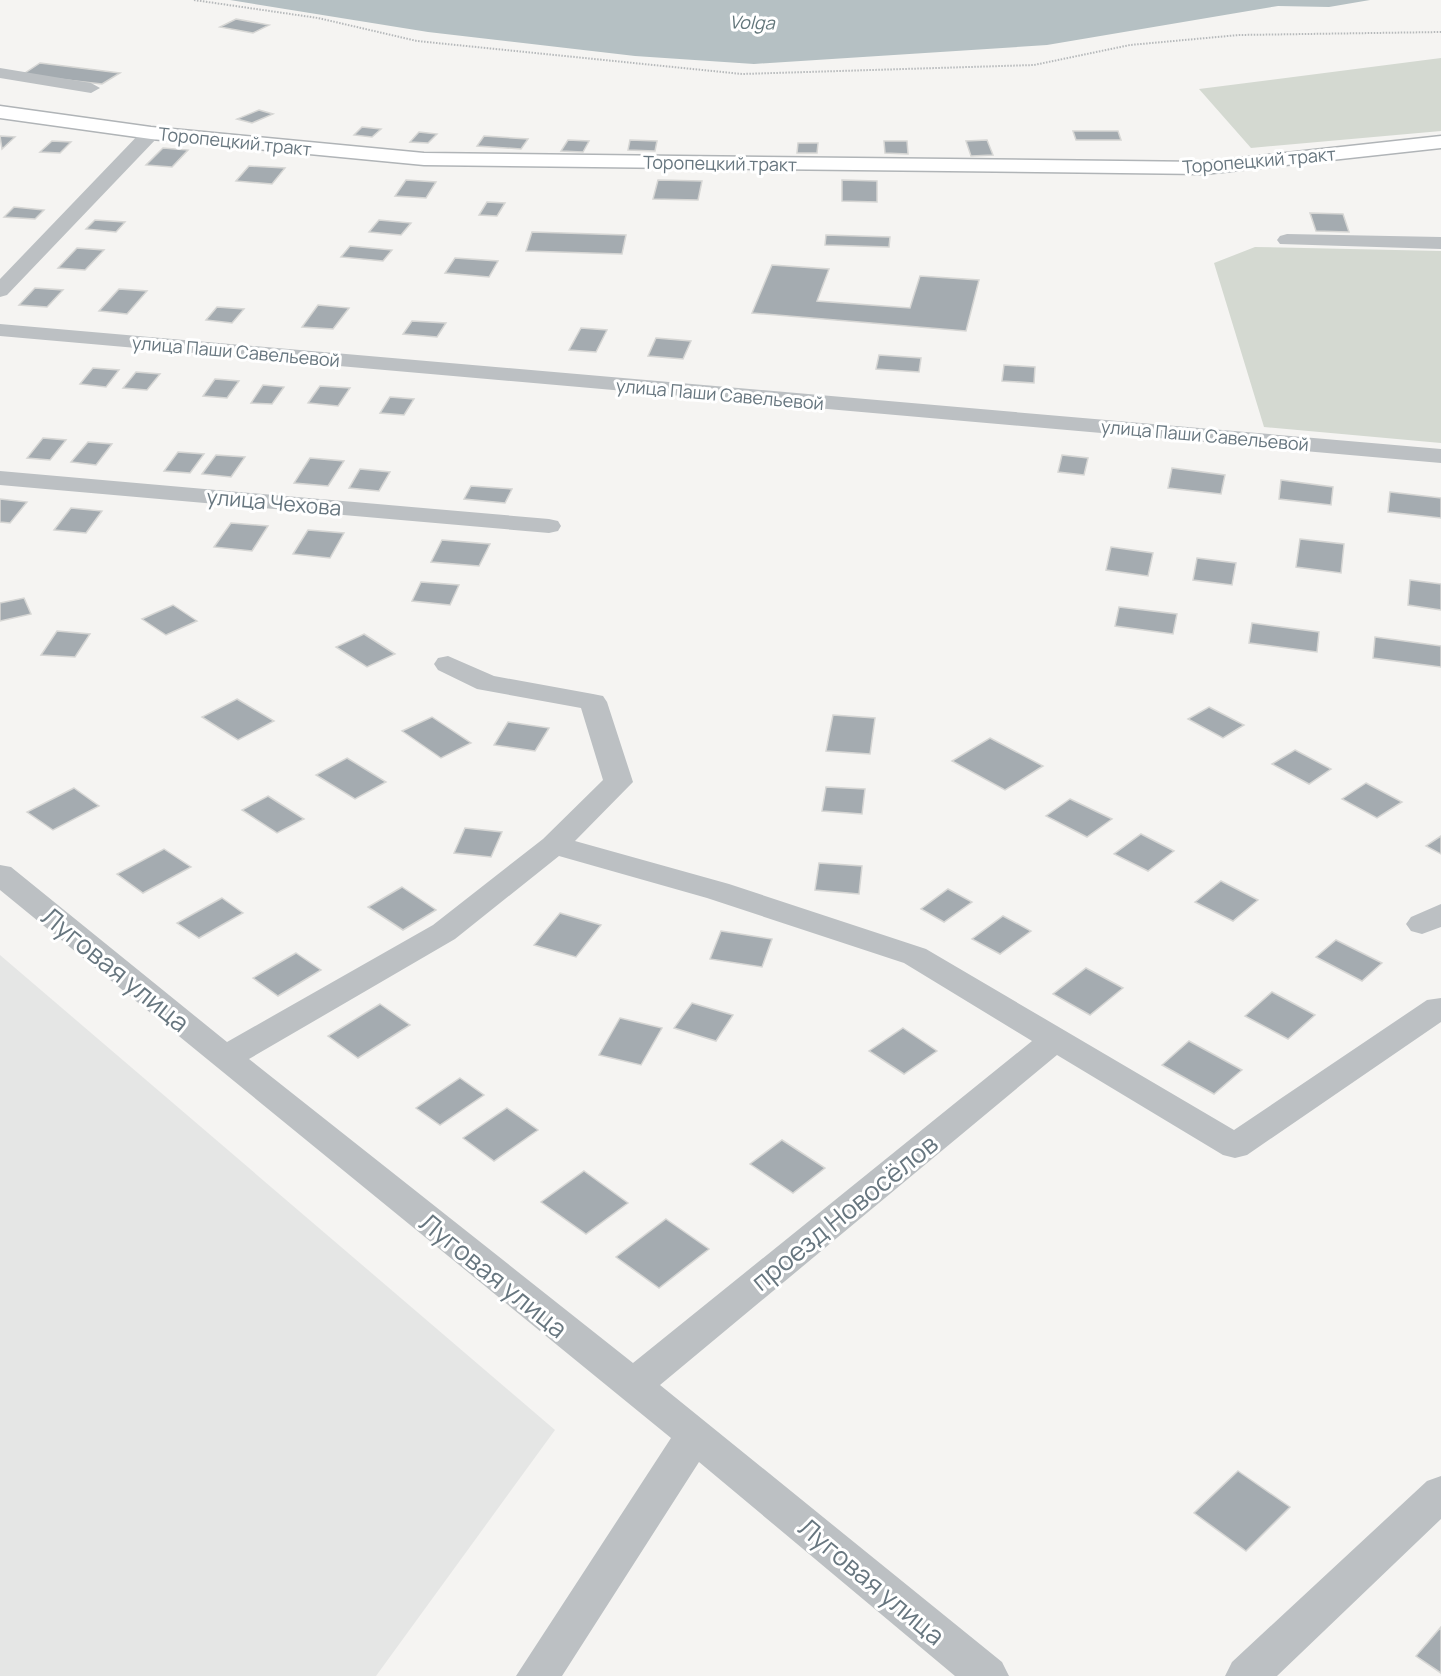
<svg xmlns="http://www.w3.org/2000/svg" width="1441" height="1676" viewBox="0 0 1441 1676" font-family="Manrope,sans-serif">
  <rect width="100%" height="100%" fill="#f5f4f2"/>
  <path fill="#e5e6e5" d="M0,955L555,1430L376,1676H0Z"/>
  <path fill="#d4d9d1" d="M1441,58V131L1251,148L1199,89Z
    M1255,247L1441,251V443L1264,427L1214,263Z"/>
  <path fill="#b5c0c3" d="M230,0H1370L1329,7L1278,6L1047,45L754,64L635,56L428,32Z"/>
  <path fill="#a4abb0" stroke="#d6d6d4" stroke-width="1.5" d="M236,19L269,25L253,33L220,27Z
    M40,63L120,73L102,84L22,75Z
    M259,110L273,114L252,123L237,119Z
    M362,127L381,129L372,137L354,135Z
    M1073,131H1118L1121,140H1076Z
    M419,132L437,134L428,143L410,142Z
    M0,136L15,137L2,149Z
    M484,136L528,139L521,149L477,146Z
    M568,140L589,141L583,152L561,151Z
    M630,140L657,141L655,151L628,150Z
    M987,140L993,155L971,156L966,141Z
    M52,141L71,142L60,153L40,152Z
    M884,141H907L908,154L885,153Z
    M798,143H818L817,153H797Z
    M163,148L188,150L172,167L146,165Z
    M249,166L285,168L272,184L236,181Z
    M406,180L436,182L426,198L395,196Z
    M658,180L702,181L698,200L653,199Z
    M842,180L877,181V202L842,201Z
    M487,202L505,203L497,216L479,215Z
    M14,207L44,210L35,219L4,217Z
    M1310,213L1343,214L1349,232L1316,231Z
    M95,220L125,222L116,232L86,229Z
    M379,220L411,223L401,235L369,232Z
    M532,232L626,235L622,254L526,251Z
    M826,235L890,237L889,247L825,245Z
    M350,246L392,250L383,261L341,257Z
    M77,248L104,250L85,270L58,268Z
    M455,258L498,261L489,277L445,273Z
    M772,265L829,269L817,301L910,308L920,276L979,280L966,331L752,313Z
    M35,288L63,290L47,307L19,305Z
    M119,289L147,291L127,314L99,311Z
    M318,305L349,308L333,329L302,327Z
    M217,307L244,309L232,323L206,320Z
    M412,321L446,323L437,337L403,334Z
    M581,328L607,330L596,352L569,350Z
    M656,338L691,341L683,359L648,356Z
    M879,355L921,358L919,372L876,369Z
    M1004,365L1035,367L1034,383L1002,381Z
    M93,368L119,370L106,387L80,384Z
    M136,372L160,374L147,390L123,388Z
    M215,379L239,381L227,398L203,396Z
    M263,385L284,387L272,404L251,403Z
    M320,386L350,388L338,406L308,403Z
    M390,397L414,399L404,415L380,413Z
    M43,438L66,440L50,460L27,458Z
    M88,442L112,444L96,465L71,462Z
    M178,452L204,454L190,473L164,471Z
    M216,455L245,457L231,477L202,474Z
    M1062,455L1088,458L1084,475L1058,472Z
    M310,458L344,461L328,486L294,483Z
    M1172,468L1225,475L1221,494L1168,488Z
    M360,469L390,472L379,491L349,488Z
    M1281,480L1333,487L1331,505L1279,499Z
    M471,486L512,489L505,503L464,499Z
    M1390,492L1441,498V518L1388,512Z
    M0,499L27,502L10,523L0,522Z
    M71,508L102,511L86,533L54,530Z
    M231,523L268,526L252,551L214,547Z
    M308,530L344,533L330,558L293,554Z
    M1300,539L1344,544L1341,573L1296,567Z
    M442,540L490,544L479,566L431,562Z
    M1111,547L1153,553L1148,576L1106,570Z
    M1197,558L1236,563L1232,585L1193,580Z
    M1410,580L1441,584V610L1408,605Z
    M421,582L459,585L450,605L412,601Z
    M24,598L31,614L0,621V603Z
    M173,605L197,621L166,635L142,619Z
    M1119,607L1177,614L1173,634L1115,626Z
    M1252,623L1319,632L1317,652L1249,643Z
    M57,631L90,634L75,657L41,655Z
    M364,634L395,654L367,667L336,647Z
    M1375,637L1441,646V667L1373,658Z
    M237,699L274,721L238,740L202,717Z
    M1209,707L1244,725L1223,738L1188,719Z
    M833,715L875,718L870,754L826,751Z
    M432,717L471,743L441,758L402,731Z
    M508,722L549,728L535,751L494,745Z
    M990,738L1043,766L1005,790L952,761Z
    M1295,750L1331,769L1309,784L1272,764Z
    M347,758L386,782L355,799L316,775Z
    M1366,783L1402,802L1377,818L1342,799Z
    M826,787L865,789L862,814L822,811Z
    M74,788L99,806L53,830L27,812Z
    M268,796L304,819L277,833L242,810Z
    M1070,799L1112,819L1087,837L1046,816Z
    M465,828L502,832L491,857L454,853Z
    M1141,834L1174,851L1148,871L1114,854Z
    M1441,836V854L1426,846Z
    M164,849L191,867L143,893L117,874Z
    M819,863L862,866L859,894L815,890Z
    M1221,881L1258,900L1233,921L1195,902Z
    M402,887L436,910L403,930L368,907Z
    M948,889L972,902L944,922L921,909Z
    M222,898L243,913L199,938L177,923Z
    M560,913L601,925L576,957L534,945Z
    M1003,916L1031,931L1000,954L972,939Z
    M721,931L772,939L762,967L710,959Z
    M1336,940L1382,963L1362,981L1316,957Z
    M296,953L321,970L278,996L253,978Z
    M1086,968L1123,988L1090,1015L1053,994Z
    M1272,992L1315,1015L1288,1039L1245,1016Z
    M692,1003L733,1015L716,1041L674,1028Z
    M380,1004L410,1025L358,1058L328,1036Z
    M620,1018L662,1028L641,1065L599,1055Z
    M903,1028L937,1051L904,1074L869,1051Z
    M1189,1041L1242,1070L1214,1094L1162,1065Z
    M460,1078L484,1095L440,1125L416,1108Z
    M507,1108L538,1130L494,1161L463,1138Z
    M782,1140L825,1168L793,1193L750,1164Z
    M584,1171L628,1203L586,1234L541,1202Z
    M666,1219L709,1249L659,1288L616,1257Z
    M1238,1471L1290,1507L1246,1551L1194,1513Z
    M1441,1627V1673L1416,1656Z"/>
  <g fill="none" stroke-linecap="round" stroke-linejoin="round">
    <g stroke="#b0b4b7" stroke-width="3">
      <path id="major" d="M0,106L151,127L424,153L1204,162L1441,136V148L1204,174L424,165L151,139L0,118Z"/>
    </g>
    <path stroke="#b6b9bb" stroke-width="2" stroke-dasharray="1.5 1.5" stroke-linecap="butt" d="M194,0L318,18L417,41L742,74L1034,65L1130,45L1239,35L1441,32"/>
    <path fill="#bcc0c3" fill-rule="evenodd" d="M0,68L91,83L100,88L91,93L0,78Z
      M151,127L158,129L160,133L158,137L7,295L0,297V279L144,129Z
      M1287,234L1441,237V249L1280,244L1277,240L1280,236Z
      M0,324L1441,449V463L0,336Z
      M0,471L549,519L558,521L561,526L558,531L549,533L0,485Z
      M448,656L494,676L593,694L603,696L607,702L633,782L575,841L729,884L926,949L1234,1130L1427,1000L1441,998V1022L1247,1155L1235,1158L1223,1155L1057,1055L660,1385L1002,1662L1009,1676H955L699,1462L562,1676H516L671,1438L0,890V865L11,867L227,1042L433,925L543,839L603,780L581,708L477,689L438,670L434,664L438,658ZM559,856L707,898L904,963L1032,1041L633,1363L249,1059L455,939Z
      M1441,904V927L1422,934L1411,931L1406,924L1411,917Z
      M1441,1476V1519L1277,1676H1225L1232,1662L1427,1481Z"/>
    <use href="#major" fill="#fff" fill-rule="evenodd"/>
  </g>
  <g text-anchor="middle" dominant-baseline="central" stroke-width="6" stroke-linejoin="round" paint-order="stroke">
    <g font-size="18" font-style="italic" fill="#63777b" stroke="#fff">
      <text transform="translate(752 22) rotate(1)">Volga</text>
    </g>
    <g font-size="18" fill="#67767f" stroke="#fff">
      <text transform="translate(235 141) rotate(6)">Торопецкий тракт</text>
      <text transform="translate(1259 160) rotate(-5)">Торопецкий тракт</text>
      <text transform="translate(720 163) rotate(1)">Торопецкий тракт</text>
      <text transform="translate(236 351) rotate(5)">улица Паши Савельевой</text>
      <text transform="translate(720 394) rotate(5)">улица Паши Савельевой</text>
      <text transform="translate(1205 435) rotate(5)">улица Паши Савельевой</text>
    </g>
    <g font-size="21" fill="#67767f" stroke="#fff">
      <text transform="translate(274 502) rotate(5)">улица Чехова</text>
    </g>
    <g font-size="26" fill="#67767f" stroke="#fff">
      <text transform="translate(116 969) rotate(39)">Луговая улица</text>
      <text transform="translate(844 1212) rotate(-39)">проезд Новосёлов</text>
      <text transform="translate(494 1275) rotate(39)">Луговая улица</text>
      <text transform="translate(872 1581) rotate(40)">Луговая улица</text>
    </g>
  </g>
</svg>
